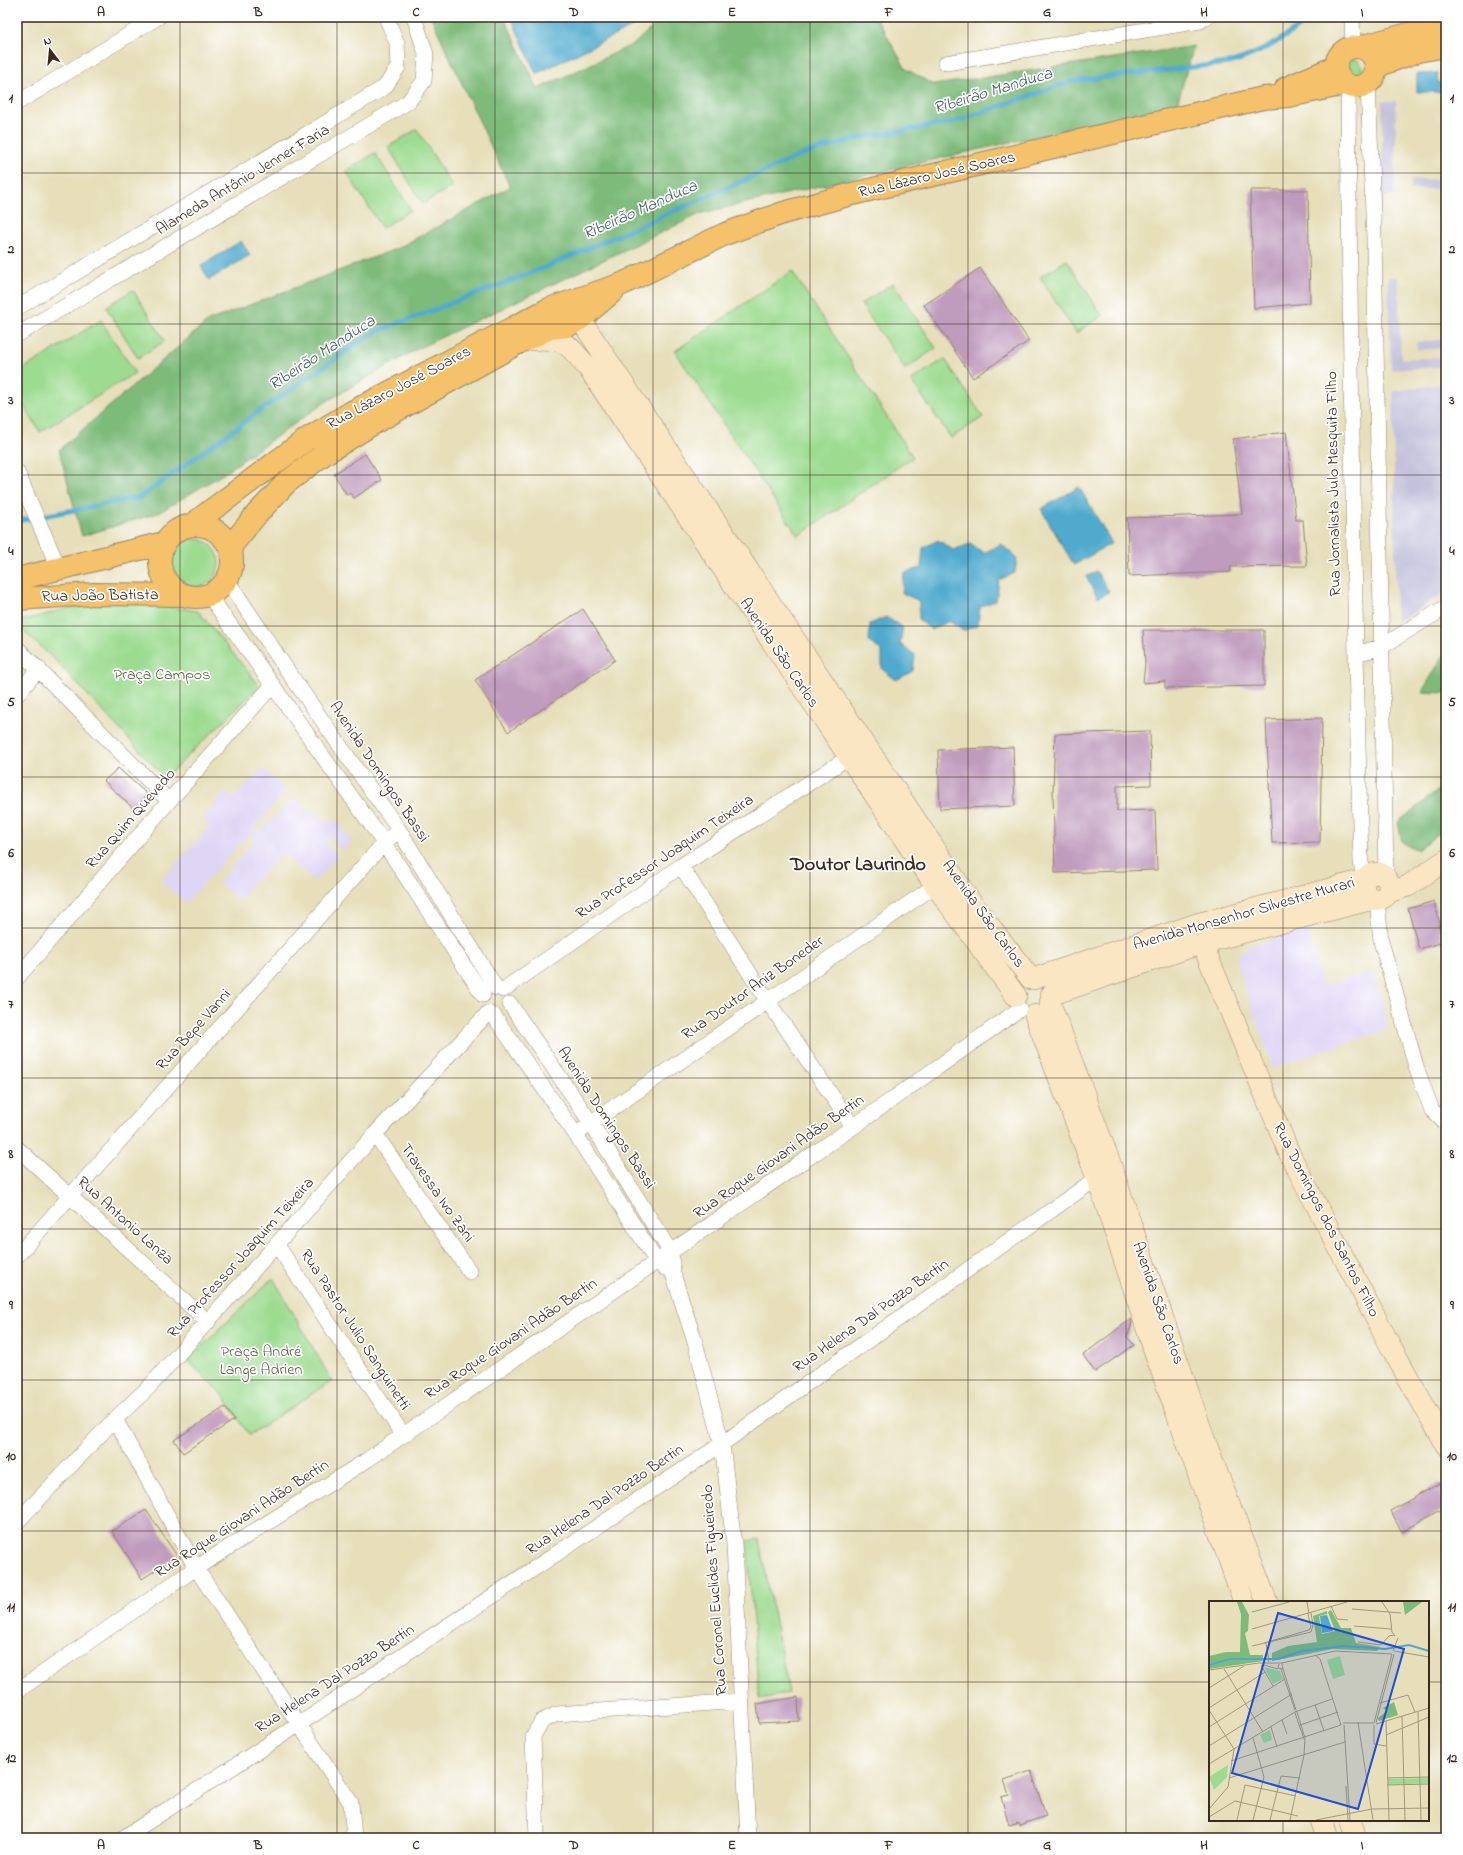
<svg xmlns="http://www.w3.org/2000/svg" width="1463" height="1855" viewBox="0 0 1463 1855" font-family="'Indie Flower',sans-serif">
  <rect width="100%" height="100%" fill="#fff"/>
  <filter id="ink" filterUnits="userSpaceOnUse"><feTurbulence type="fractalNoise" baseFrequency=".025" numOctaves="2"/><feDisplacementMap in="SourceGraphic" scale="8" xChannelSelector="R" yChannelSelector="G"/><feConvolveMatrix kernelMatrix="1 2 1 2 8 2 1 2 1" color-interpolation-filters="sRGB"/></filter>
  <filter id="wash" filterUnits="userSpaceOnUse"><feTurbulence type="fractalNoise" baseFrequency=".012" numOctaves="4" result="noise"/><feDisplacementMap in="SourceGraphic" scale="16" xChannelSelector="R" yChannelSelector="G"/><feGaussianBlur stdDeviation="0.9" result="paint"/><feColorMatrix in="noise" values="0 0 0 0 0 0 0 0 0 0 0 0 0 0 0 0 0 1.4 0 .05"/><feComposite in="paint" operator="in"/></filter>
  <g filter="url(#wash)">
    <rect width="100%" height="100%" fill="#e6dfba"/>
    <path fill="#dfd5f5" d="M263,768L286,790L255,828L259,832L294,798L312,814L315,811L327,823L334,819L343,828L340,830L352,840L343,851L328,836L324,841L338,856L315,882L282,853L238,901L219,882L254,840L249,834L186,903L161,881L210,826L203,820L224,793L234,798Z
      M1306,927L1323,985L1374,972L1388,1029L1273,1068L1237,964L1239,955L1246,948Z"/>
    <path fill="#c3c1db" d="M1382,101H1396L1395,195L1383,197Z
      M1446,179V189H1411V180Z
      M1388,277H1398L1401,359L1446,357V367L1391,370Z
      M1446,339V348L1417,350L1416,342Z
      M1446,383V592L1396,623L1393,391Z"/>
    <path fill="#9cdb90" stroke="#6c8257" d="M1344 68a9 9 0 1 1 18 0a9 9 0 1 1-18 0Z
      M417,129L452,186L423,204L388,147Z
      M375,153L411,210L382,228L346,171Z
      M1067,260L1102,316L1076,333L1040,277Z
      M792,271L913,457L798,536L675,351Z
      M893,283L936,348L905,369L861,304Z
      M133,290L165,341L138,358L106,307Z
      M101,320L135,373L40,432L17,395V373Z
      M945,359L983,417L951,438L911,380Z
      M171 563a24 24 0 1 1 48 0a24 24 0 1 1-48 0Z
      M121,600L198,611L260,686L165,778L56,661L17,625V622L70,608Z
      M273,1278L332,1381L249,1435L223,1395L187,1360Z
      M759,1539L789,1693L759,1699L747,1541Z"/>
    <path fill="#7dbb7a" stroke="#5c724c" d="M431,17H504L538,89L634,44L663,17H876L906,69L934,85L1194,46L1177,104L702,213L419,348L327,401L223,474L158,513L82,536L59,450L208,321L398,248L510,187Z
      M1446,651V693L1422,692Z
      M1446,784V828L1417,850L1402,842L1398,822Z"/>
    <path fill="#4faacd" stroke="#456a76" d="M511,17H643L646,20L536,74Z
      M1437,73L1438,83H1446V92H1417V74Z
      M241,241L250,255L209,280L201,266Z
      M1079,487L1112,543L1074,565L1041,509Z
      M938,540L953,550L970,544L984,553L1001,544L1017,558L1015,573L999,580L996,600L980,607L978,625L963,631L949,621L932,630L919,620V601L902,593L904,573L921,568L923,548Z
      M1096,571L1109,592L1098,598L1086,577Z
      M886,617L903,628L900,644L915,655L913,671L896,680L882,669V651L869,642L870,624Z"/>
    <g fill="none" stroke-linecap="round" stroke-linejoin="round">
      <path stroke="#4faacd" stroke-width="5" d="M17,521L141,497L265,407L373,333L541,269L804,154L858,138L954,122L1072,81L1229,63C1266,52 1282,39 1312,17"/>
    </g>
    <g id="blocks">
      <path fill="#bf9bbd" d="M1250,190H1308L1310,303L1254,308Z
        M980,268L1029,341L973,378L924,305Z
        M1286,432L1296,520H1303L1307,566L1230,567L1231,572L1129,576L1127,518L1242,514L1233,439Z
        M365,454L382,480L354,498L350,493L347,495L334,474Z
        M583,609L615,660L508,732L475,680Z
        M1143,630H1264V686L1165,688V681L1143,683L1145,663Z
        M1322,718L1320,842L1272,843L1266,720Z
        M1150,731L1151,785L1117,786V811L1155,810L1157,870L1055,873L1053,791L1055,734Z
        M1013,747L1015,806L940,809L938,750Z
        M118,768L147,794L135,810L104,781Z
        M1434,901L1440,924L1438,925L1443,942L1419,949L1408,909Z
        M1131,1319L1132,1323L1127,1337L1134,1345L1095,1372L1083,1355Z
        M225,1407L234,1420L183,1453L174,1440Z
        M1440,1483L1446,1496V1507L1402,1532L1390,1511Z
        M146,1510L177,1556L142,1579L112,1531Z
        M798,1697L799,1721L759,1723L757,1704Z
        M1031,1771L1046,1816L1019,1825L1018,1822L1009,1825L1001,1797L1009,1795L1004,1780Z"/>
    </g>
  </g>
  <g filter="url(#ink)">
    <use href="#blocks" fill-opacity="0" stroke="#90846c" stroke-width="1"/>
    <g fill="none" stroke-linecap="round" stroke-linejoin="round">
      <g stroke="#90846c" stroke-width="16">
        <path id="street" d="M1352,17L1353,47
          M946,63L1200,21L1206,17
          M1368,84L1374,238L1386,876
          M1348,86C1350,345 1354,603 1361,862L1364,880
          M17,103L158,17
          M17,308L385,87L398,67L397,43L386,17
          M17,335L408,102L424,81L426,54L414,17
          M17,472L59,569
          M227,580L287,670L399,830L496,988
          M209,595L384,843L483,995
          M17,648L169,801
          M1356,654L1381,647L1446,607
          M17,695L39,668
          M681,866L767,1000L853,1127
          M1377,900L1381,941L1417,1070L1432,1110L1446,1124
          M17,978L169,801L273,685
          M503,990L681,866L849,757
          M510,1004L591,1123L671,1253L673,1274L695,1342L722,1444L734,1544L748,1838
          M494,1016L576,1135L657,1262L665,1268
          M375,1134L470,1272
          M576,1135L591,1123L943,880
          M17,1148L208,1322
          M277,1245L403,1435
          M17,1256L384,843L399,830
          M115,1419L196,1568L351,1803L354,1838
          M17,1522L115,1419L149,1387L375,1134L488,1013
          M17,1691L196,1568L367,1460L853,1127L1020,1009
          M123,1838L298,1725L722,1444L1097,1178L1105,1177
          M537,1838L533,1736L542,1721L557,1714L741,1701"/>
      </g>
      <g stroke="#90846c" stroke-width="22">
        <path id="secondary" d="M564,311L580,319L970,901L1031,979
          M526,340C565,337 564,340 589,369L935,885L1016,996
          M1389,892L1408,886L1446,860
          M1197,924L1202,943L1290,1155L1391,1347L1446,1445
          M1033,979L1197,924L1364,880
          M1051,995L1202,943L1373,899C1391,902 1395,882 1380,873C1363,872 1357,891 1373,899
          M1050,1003L1109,1160L1205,1441L1267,1602
          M1035,1015L1097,1178L1153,1347L1244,1602
          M1321,1820L1327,1838
          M1350,1820L1357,1838"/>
      </g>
      <g stroke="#90846c" stroke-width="24">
        <path id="primary" d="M1336 67a20 20 0 1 1 40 0a20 20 0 1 1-40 0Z
          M1360,47L1446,24
          M1377,66L1418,51L1446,46
          M1286,88L1335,67
          M193,524L307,439L352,412L549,309L622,284L725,234L783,213L852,194L1263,98L1289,96L1345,84
          M160 561a36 36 0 1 1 72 0a36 36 0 1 1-72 0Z
          M230,547L256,515L286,483L324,454L374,423L518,343L550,328L567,326L580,319L613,291
          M17,579L164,543
          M17,599L93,594L184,595"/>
      </g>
      <use href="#street" stroke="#fff" stroke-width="15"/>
      <use href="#secondary" stroke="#fbe6c4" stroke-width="21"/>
      <use href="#primary" stroke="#f5c16b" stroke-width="22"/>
    </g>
  </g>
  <path fill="none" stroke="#3b2a1e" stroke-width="1" stroke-opacity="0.55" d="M180,17V1838M337,17V1838M495,17V1838M653,17V1838M810,17V1838M968,17V1838M1126,17V1838M1283,17V1602M17,173H1446M17,324H1446M17,475H1446M17,626H1446M17,777H1446M17,928H1446M17,1078H1446M17,1229H1446M17,1380H1446M17,1531H1446M17,1682H1210M1428,1682H1446M1283,1820V1838"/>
  <g text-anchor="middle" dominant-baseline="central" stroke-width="3.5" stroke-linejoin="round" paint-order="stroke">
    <g font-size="16" fill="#3b2a1e" stroke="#fff">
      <text transform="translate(937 175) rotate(-13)">Rua Lázaro José Soares</text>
      <text transform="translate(243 180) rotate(-31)">Alameda Antônio Jenner Faria</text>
      <text transform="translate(399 388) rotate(-28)">Rua Lázaro José Soares</text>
      <text transform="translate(1334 484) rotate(-91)">Rua Jornalista Julo Mesquita Filho</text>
      <text transform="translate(100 596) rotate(-1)">Rua João Batista</text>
      <text transform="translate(779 653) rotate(56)">Avenida São Carlos</text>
      <text transform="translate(379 772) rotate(56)">Avenida Domingos Bassi</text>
      <text transform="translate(131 819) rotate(-49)">Rua Quim Quevedo</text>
      <text transform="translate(665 857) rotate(-34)">Rua Professor Joaquim Teixeira</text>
      <text transform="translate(983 914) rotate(54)">Avenida São Carlos</text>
      <text transform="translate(1244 914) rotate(-16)">Avenida Monsenhor Silvestre Murari</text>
      <text transform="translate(753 988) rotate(-35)">Rua Doutor Aniz Boneder</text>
      <text transform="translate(194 1030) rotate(-48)">Rua Bepe Vanni</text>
      <text transform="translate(606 1118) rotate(57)">Avenida Domingos Bassi</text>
      <text transform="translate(779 1157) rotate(-35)">Rua Roque Giovani Adão Bertin</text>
      <text transform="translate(437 1193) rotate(55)">Travessa Ivo Zani</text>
      <text transform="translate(1326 1220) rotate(63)">Rua Domingos dos Santos Filho</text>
      <text transform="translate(125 1221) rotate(42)">Rua Antonio Lanza</text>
      <text transform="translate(241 1258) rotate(-48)">Rua Professor Joaquim Teixeira</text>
      <text transform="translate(1158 1303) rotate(71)">Avenida São Carlos</text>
      <text transform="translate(871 1316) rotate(-35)">Rua Helena Dal Pozzo Bertin</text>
      <text transform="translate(355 1330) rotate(57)">Rua Pastor Julio Sanguinetti</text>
      <text transform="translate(511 1339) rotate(-34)">Rua Roque Giovani Adão Bertin</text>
      <text transform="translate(605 1500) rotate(-34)">Rua Helena Dal Pozzo Bertin</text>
      <text transform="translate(242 1519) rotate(-33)">Rua Roque Giovani Adão Bertin</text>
      <text transform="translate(715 1590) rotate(-94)">Rua Coronel Euclides Figueiredo</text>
      <text transform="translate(335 1679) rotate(-33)">Rua Helena Dal Pozzo Bertin</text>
    </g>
    <g font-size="16" fill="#585f40" stroke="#fff">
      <text x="162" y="675">Praça Campos</text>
      <text x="261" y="1352">Praça André<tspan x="261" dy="18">Lange Adrien</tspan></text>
    </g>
    <g font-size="17" font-style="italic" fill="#435d64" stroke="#fff">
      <text transform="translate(993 91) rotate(-17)">Ribeirão Manduca</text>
      <text transform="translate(640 210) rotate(-24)">Ribeirão Manduca</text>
      <text transform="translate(322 353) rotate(-33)">Ribeirão Manduca</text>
    </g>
    <g font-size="20" font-weight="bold" fill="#3b2a1e" stroke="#fff">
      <text x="858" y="865">Doutor Laurindo</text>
    </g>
  </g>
  <g transform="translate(1209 1601)">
    <rect width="220" height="220" fill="#e6dfba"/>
    <path d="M131,55L136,74L124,78L118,59ZM55,66L71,70L74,78L64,83ZM61,129L63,139L55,142L51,134ZM19,164L18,176L5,189L0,176ZM220,177V182L179,184V178Z" fill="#9cdb90"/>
    <path d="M28,1H33L40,14L39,30L36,32L41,54H54V60L0,68V55L17,51H31L32,13ZM194,1H213L196,14ZM122,9L132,27H142L147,42L171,46L168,50L124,48L63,60V52L79,45L108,41L104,15L118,10V13L110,15L113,33L126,30L119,11ZM185,101L189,114L170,120L169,117L178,110L174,107Z" fill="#7dbb7a"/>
    <path d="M118,14L124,30L113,32L111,15Z" fill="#4faacd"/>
    <path fill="none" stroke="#4faacd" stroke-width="2" d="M0,64L21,58H69L93,50L134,45L176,48L200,44L220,50"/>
    <path fill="none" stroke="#a2977c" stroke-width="1" d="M98,1L100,13M173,1L181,13L183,31L186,35M122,5L128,18L139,19M143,8L192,12M43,11L80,1M145,25L182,28M43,28L138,1M149,41L172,44L180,35L185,34M55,42L100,29L102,26L99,13M57,42L60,61M43,45L102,31L104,24L102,12M184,50L189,37M185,50L220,56M106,54L111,58L132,124M73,62L126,50L183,53M52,64L64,85M55,64L69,68M15,68L54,131M72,68L86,109M74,68L87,109M0,69L50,62H73L74,68L69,67L70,63M0,87L35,65M171,102L199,94L206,111M106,104L115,130M0,107L56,71M0,109L25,148L19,186L0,208M88,110L86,111L123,98M209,111L212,219M86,112L95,138M193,115L196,219M73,119L78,133M177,120L180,219M149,121L164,219M134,122H165M165,122L183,53M167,122L185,53M167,123L220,107M91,124L129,111M135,124L141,219M165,124V143L177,145M0,126L76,78M62,126L68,146M177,134L220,116M44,137L55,176L44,219M0,145L83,93M22,160L132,124M0,163L86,111M20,177L136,141M178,177L220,176M36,184L87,195M178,184L220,183M137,185L139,219M0,216L26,200L89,215M28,219L36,184M61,219L72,175L91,177M81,219L95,154L96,137L88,111M107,219L163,208L220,207"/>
    <path fill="#1d4ed8" fill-opacity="0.15" stroke="#1d4ed8" stroke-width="2" d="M69,12L195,48L149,208L23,172Z"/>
    <rect width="220" height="220" fill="none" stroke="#3b2a1e" stroke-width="2"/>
  </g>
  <rect width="1463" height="1855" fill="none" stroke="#fff" stroke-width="44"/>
  <g transform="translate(50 50) rotate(344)" stroke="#ffffff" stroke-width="3" paint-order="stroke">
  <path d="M0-3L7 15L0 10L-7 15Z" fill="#3b2a1e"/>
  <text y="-6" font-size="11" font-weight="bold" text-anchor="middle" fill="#3b2a1e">N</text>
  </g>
  <rect x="22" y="22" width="1419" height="1811" fill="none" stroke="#3b2a1e" stroke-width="1.5"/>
  <g font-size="13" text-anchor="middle" font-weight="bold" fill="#3b2a1e">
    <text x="101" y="16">A</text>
    <text x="258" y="16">B</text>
    <text x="416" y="16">C</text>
    <text x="574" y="16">D</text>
    <text x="732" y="16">E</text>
    <text x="889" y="16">F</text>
    <text x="1047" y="16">G</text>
    <text x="1204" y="16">H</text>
    <text x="1362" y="16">I</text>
    <text x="11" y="102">1</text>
    <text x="1452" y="102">1</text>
    <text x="11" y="253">2</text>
    <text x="1452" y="253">2</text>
    <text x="11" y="404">3</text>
    <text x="1452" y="404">3</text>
    <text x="11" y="555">4</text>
    <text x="1452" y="555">4</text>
    <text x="11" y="706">5</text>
    <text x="1452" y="706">5</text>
    <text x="11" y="857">6</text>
    <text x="1452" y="857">6</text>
    <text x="11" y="1008">7</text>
    <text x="1452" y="1008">7</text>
    <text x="11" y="1158">8</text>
    <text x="1452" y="1158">8</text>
    <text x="11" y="1309">9</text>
    <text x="1452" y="1309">9</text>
    <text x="11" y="1460">10</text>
    <text x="1452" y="1460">10</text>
    <text x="11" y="1611">11</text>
    <text x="1452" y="1611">11</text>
    <text x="11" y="1762">12</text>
    <text x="1452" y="1762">12</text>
    <text x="101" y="1849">A</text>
    <text x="258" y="1849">B</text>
    <text x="416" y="1849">C</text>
    <text x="574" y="1849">D</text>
    <text x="732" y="1849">E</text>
    <text x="889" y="1849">F</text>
    <text x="1047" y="1849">G</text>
    <text x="1204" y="1849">H</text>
    <text x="1362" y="1849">I</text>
  </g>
</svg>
